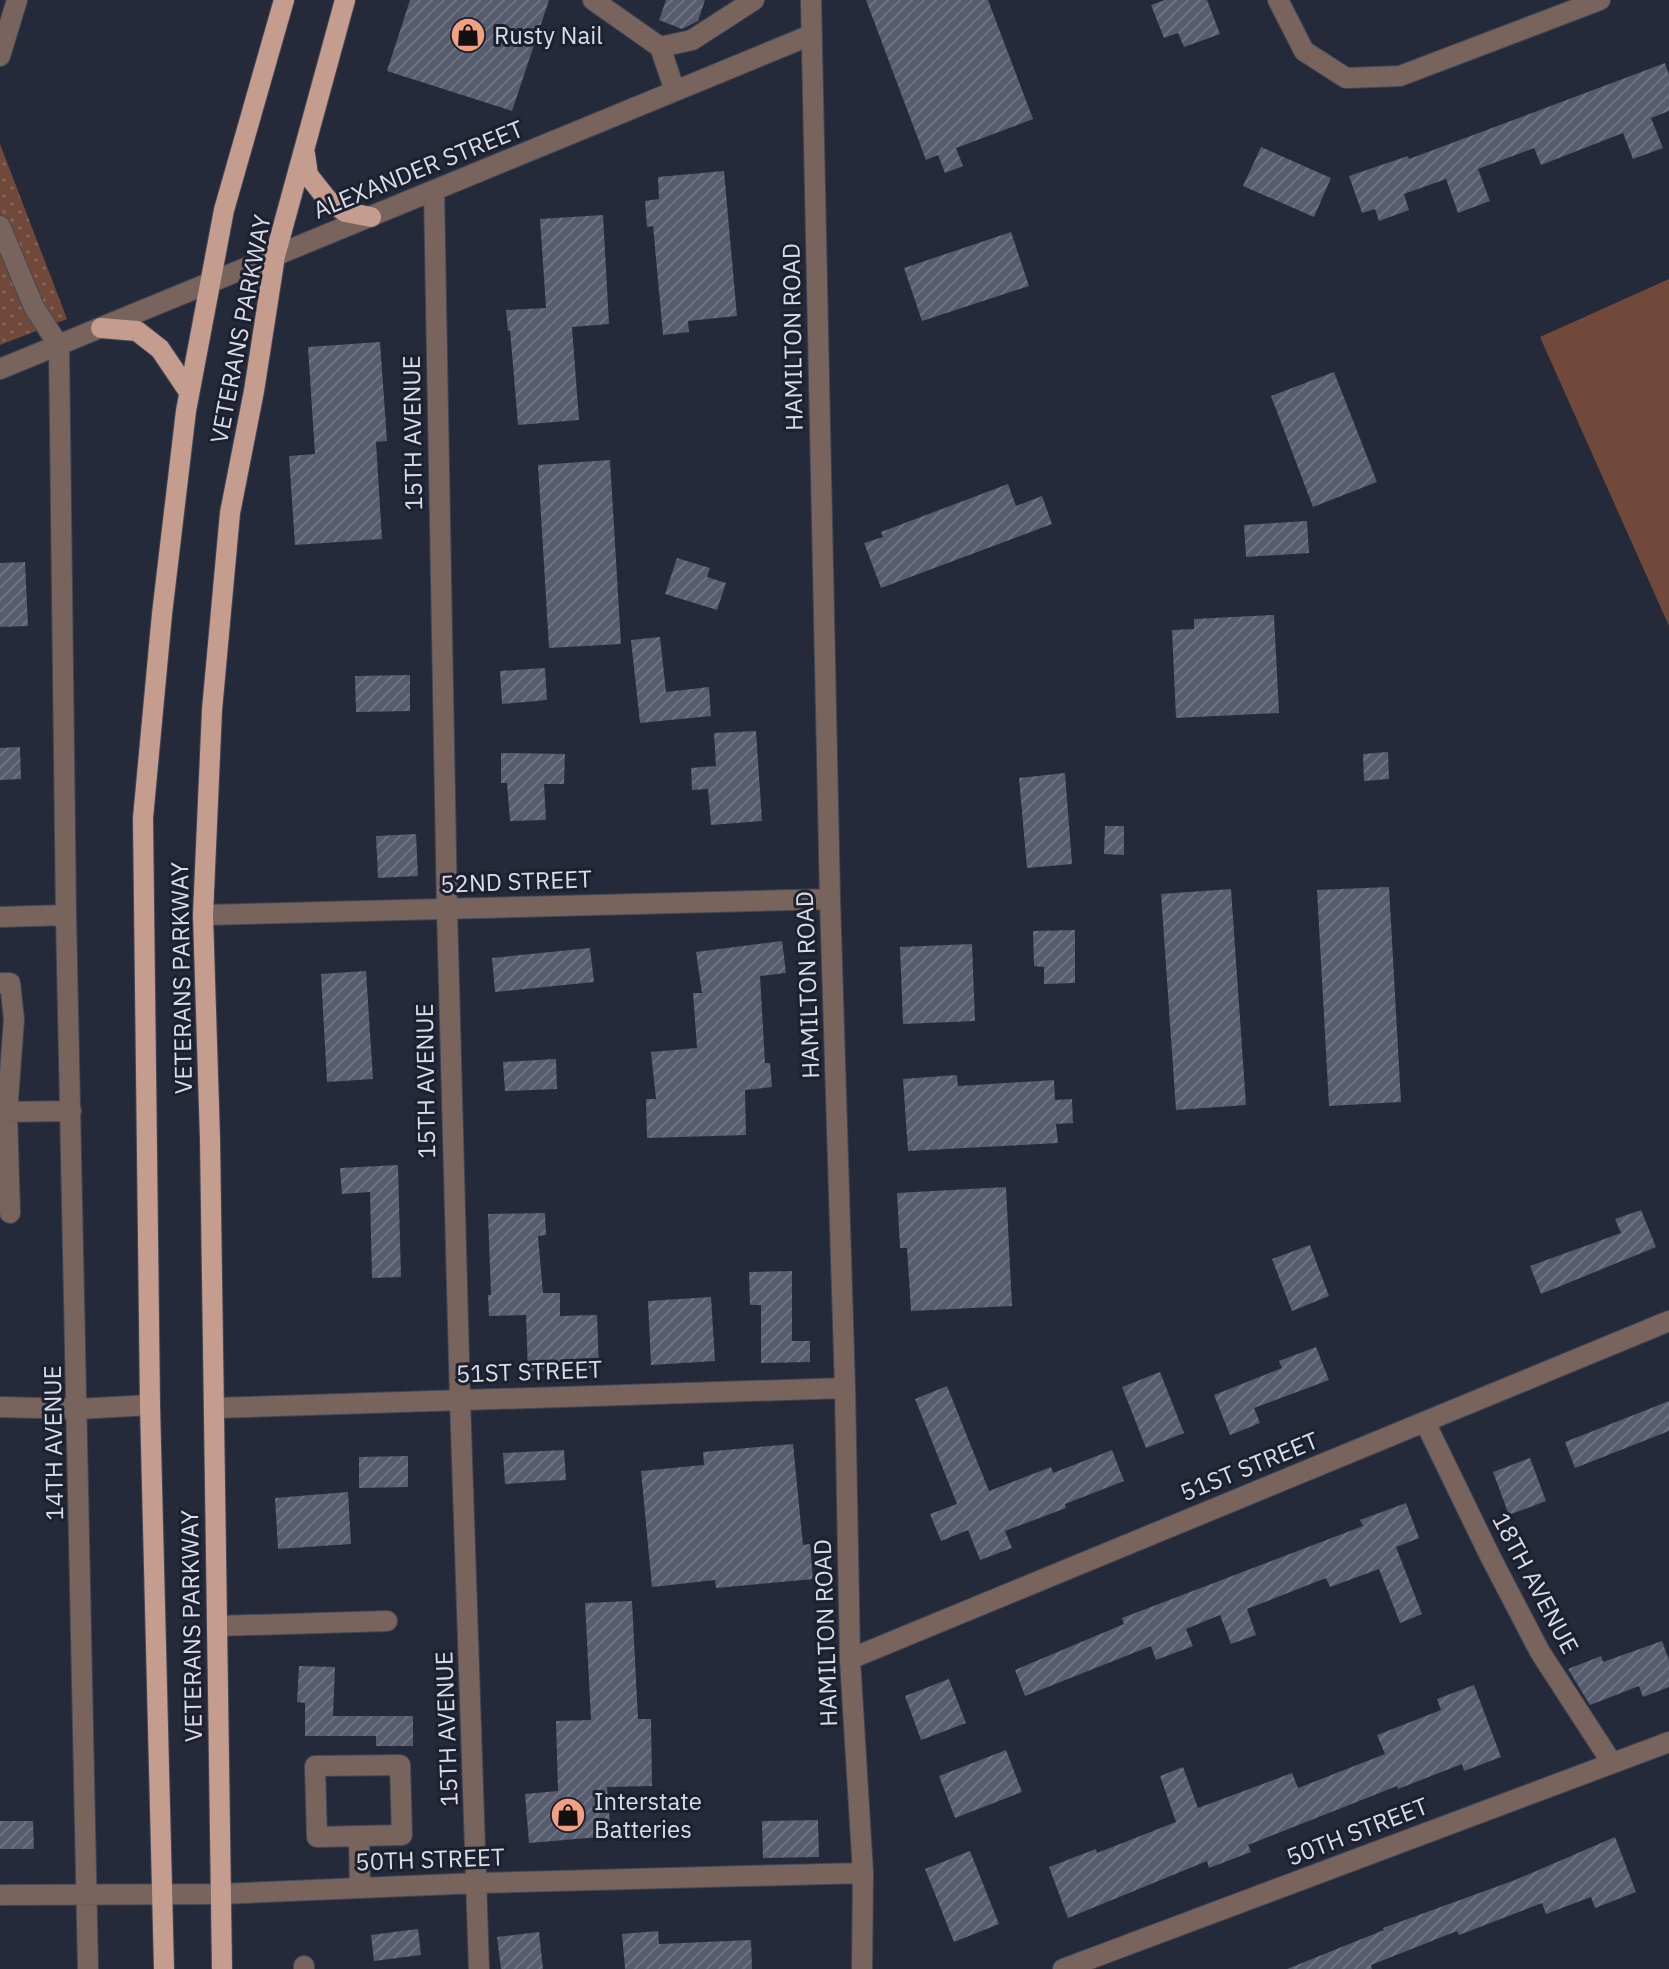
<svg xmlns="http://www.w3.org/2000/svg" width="1669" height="1969" viewBox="0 0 1669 1969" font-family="'IBM Plex Sans',sans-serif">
  <defs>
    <pattern id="park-dots" width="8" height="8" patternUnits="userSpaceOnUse" patternTransform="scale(2)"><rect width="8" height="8" fill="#70493a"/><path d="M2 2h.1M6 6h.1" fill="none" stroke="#846356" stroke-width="1.8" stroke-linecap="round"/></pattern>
    <pattern id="building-hatch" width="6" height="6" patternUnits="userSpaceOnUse" patternTransform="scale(2)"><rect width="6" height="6" fill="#565c6e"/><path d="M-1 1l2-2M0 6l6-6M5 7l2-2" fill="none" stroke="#6e7383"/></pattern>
  </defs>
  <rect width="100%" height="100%" fill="#252a3a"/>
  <path fill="#70493a" d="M1669,279V626L1540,337Z"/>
  <path fill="url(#park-dots)" d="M0,144L67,319L0,345Z"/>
  <path fill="url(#building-hatch)" d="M410,0H549L512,111L387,71Z
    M666,0H705L698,21L682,29L659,20Z
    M866,0H988L1033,119L956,148L963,166L945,173L938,155L926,160Z
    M1165,0H1207L1220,34L1184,47L1178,33L1164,38L1151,5Z
    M1665,63L1669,75V111L1651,118L1663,148L1633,159L1623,133L1541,165L1534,148L1478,169L1490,201L1458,213L1446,179L1404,194L1409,210L1379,221L1375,209L1362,213L1349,176L1408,156L1409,159Z
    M1261,147L1331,178L1314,217L1243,186Z
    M724,171L737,316L688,321L689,332L663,335L653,226L647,227L645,201L659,199L658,177Z
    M603,215L609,324L572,327L579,420L518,425L510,330L508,331L506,310L546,308L540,219Z
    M1011,232L1029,286L922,321L904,268Z
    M380,342L387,441L376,442L382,539L295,545L289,456L315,454L308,347Z
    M1334,372L1377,482L1313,507L1271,396Z
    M610,460L621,644L549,648L538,465Z
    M1008,484L1016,506L1042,496L1052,524L881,588L864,543L883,537L881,532Z
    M1307,521L1309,553L1246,557L1244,525Z
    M677,558L710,568L707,577L726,583L717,610L665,594Z
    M25,562L28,626L0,627V563Z
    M1274,615L1279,713L1176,718L1172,630L1194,629V619Z
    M660,637L666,692L709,687L711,716L640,723L631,640Z
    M545,668L547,700L502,704L500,671Z
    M410,675V711L356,712L355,676Z
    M756,731L762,821L711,825L708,789L692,790L691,768L716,766L714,733Z
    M20,747L21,779L0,780V748Z
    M1388,752L1389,779L1364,781L1363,754Z
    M501,753L565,754L564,784H544L546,820L510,821L507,783H501Z
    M1065,773L1072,864L1027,868L1019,778Z
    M1105,826H1124V855L1104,854Z
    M416,834L418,876L378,878L376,836Z
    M1389,887L1401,1102L1329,1106L1317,890Z
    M1231,889L1246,1105L1176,1110L1161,894Z
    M1075,930V983L1044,984V967L1034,966L1033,931Z
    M782,941L786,973L760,976L765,1063H770L772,1087L745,1090L746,1135L647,1138L646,1099H656L651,1052L697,1048L693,993H702L696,952Z
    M972,944L975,1021L903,1024L900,947Z
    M590,948L594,982L495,992L492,958Z
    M366,971L373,1079L327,1082L321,974Z
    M556,1059L557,1089L505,1091L503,1062Z
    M957,1075L958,1086L1054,1080L1055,1100L1072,1099L1073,1123L1056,1124L1058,1143L908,1151L903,1079Z
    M398,1165L401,1277L372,1278L370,1192L342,1194L340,1168Z
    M1006,1187L1012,1306L911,1311L907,1248H900L897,1193Z
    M1641,1210L1656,1247L1541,1294L1530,1266L1621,1233L1615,1219Z
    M545,1213L546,1235L538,1236L543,1293H560V1316L597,1315L599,1368L528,1371L526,1315L489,1316L488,1295H491L488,1214Z
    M1310,1245L1329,1296L1292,1311L1272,1259Z
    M792,1271V1341H810V1362L761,1363V1305H750L749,1272Z
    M711,1297L715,1361L651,1365L648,1301Z
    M1316,1347L1329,1380L1254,1408L1260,1423L1230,1435L1214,1395L1282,1368L1279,1361Z
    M1160,1372L1184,1433L1146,1448L1122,1387Z
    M947,1386L989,1491L1051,1467L1053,1473L1112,1450L1124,1481L1065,1504L1066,1508L1005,1531L1012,1548L980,1560L968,1530L941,1541L930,1514L957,1504L915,1399Z
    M1669,1401V1431L1575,1468L1565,1442Z
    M793,1444L803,1545L810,1544L813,1579L716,1588L715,1580L652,1587L641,1471L704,1465L703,1452Z
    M564,1450L566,1480L505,1484L503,1453Z
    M408,1456V1487L359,1488V1457Z
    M1530,1458L1546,1501L1509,1515L1493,1472Z
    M348,1492L351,1544L278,1549L275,1498Z
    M1406,1503L1419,1538L1396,1547L1422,1614L1400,1623L1379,1569L1330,1587L1326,1578L1247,1609L1256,1635L1231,1644L1220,1615L1186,1629L1193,1646L1156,1660L1151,1646L1025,1696L1015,1670L1124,1624L1122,1618L1363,1526L1360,1520Z
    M632,1601L638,1719H651L652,1786L607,1787L611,1836L529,1843L525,1794L558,1791L556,1721L591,1720L585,1603Z
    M1662,1641L1669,1660V1687L1643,1697L1639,1686L1590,1705L1568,1669L1601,1656L1603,1662Z
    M299,1666L335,1667L333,1716H413V1746H376V1736H305V1703L297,1702Z
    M949,1679L966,1723L921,1740L905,1696Z
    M1474,1685L1501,1757L1464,1771L1462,1764L1398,1789L1397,1786L1248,1845L1251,1852L1209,1868L1207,1861L1068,1918L1049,1867L1096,1849L1097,1853L1176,1822L1160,1776L1183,1767L1198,1808L1292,1773L1298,1788L1385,1754L1377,1735L1441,1710L1437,1699Z
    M1006,1750L1022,1792L955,1818L939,1776Z
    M818,1820L819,1857L763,1858L762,1821Z
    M0,1821H33L34,1849H0Z
    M1615,1837L1636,1892L1595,1908L1591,1897L1546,1914L1542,1903L1459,1935L1457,1931L1371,1965L1372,1969H1287L1384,1930L1383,1928L1515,1880Z
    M970,1851L999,1924L954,1942L925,1869Z
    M418,1929L421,1955L374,1961L371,1935Z
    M658,1931L659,1944L751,1940L752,1969H625L622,1934Z
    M539,1932L543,1969H501L497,1937Z"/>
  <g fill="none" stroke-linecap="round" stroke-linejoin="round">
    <g stroke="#424756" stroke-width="22">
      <path id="minor" d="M593,0L660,47L692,40L754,0
        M811,0L830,899L845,1388L850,1659L863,1873L862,1969
        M1278,0L1304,51L1346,78L1400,76L1600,0
        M660,47L675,91
        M0,56L17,0
        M434,191L447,909L460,1399L479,1969
        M0,226L34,307L59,346L66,915L88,1969
        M0,369L811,35
        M203,915L830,899
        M0,917L66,915
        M0,983H10L14,1019L7,1113L10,1213
        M0,1112L71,1111
        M0,1407L78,1409L150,1405
        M214,1408L845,1388
        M1425,1422L1490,1556L1540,1652L1612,1763
        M217,1626L387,1621
        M850,1659L1669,1321
        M359,1836L317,1837L315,1766L400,1765L402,1835L359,1836L360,1888
        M0,1895L221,1894L478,1883L863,1873
        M304,1969V1966
        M1063,1969L1669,1742"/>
    </g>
    <g stroke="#424756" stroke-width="22">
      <path id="major" d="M305,154L308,175L327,199L345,212L371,217
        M101,328L137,331L160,349L189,392
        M164,1969L150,1405L143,818L162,614L186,411L224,210L284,0
        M222,1969L210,1139L203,915L212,710L230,513L254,391L275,256L345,0"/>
    </g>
    <use href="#minor" stroke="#78645d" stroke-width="20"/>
    <use href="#major" stroke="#c59d8e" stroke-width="20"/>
  </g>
  <defs>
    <g id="shop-disc" transform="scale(1.8)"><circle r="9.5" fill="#f2a080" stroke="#1c202f"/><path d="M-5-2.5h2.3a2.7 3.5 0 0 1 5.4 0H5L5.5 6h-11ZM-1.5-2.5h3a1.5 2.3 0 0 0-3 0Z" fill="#111"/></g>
  </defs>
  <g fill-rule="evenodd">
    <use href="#shop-disc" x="468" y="35"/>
    <use href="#shop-disc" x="568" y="1815"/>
  </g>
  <g text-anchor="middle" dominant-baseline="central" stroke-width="6" stroke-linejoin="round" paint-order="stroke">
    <g font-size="24" fill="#d9dde7" stroke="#1c202f" text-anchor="start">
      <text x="494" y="35">Rusty Nail</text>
      <text x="594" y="1801">Interstate<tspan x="594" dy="28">Batteries</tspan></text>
    </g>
    <g font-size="24" fill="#d9dde7" stroke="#1c202f">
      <text transform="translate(418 169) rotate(-22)">ALEXANDER STREET</text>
      <text transform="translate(240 329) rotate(-79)">VETERANS PARKWAY</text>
      <text transform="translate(792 337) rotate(-91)">HAMILTON ROAD</text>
      <text transform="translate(412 433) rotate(-91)">15TH AVENUE</text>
      <text transform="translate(516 881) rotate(-2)">52ND STREET</text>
      <text transform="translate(181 978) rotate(-91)">VETERANS PARKWAY</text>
      <text transform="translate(807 985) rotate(-92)">HAMILTON ROAD</text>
      <text transform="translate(425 1081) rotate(-91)">15TH AVENUE</text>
      <text transform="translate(529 1371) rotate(-2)">51ST STREET</text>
      <text transform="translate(53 1443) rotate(-91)">14TH AVENUE</text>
      <text transform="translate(1249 1466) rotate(-22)">51ST STREET</text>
      <text transform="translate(1536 1583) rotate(62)">18TH AVENUE</text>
      <text transform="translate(191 1626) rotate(-91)">VETERANS PARKWAY</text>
      <text transform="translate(825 1633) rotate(-92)">HAMILTON ROAD</text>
      <text transform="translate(446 1729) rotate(-92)">15TH AVENUE</text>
      <text transform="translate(1357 1831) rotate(-21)">50TH STREET</text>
      <text transform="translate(430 1859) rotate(-2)">50TH STREET</text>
    </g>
  </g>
</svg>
